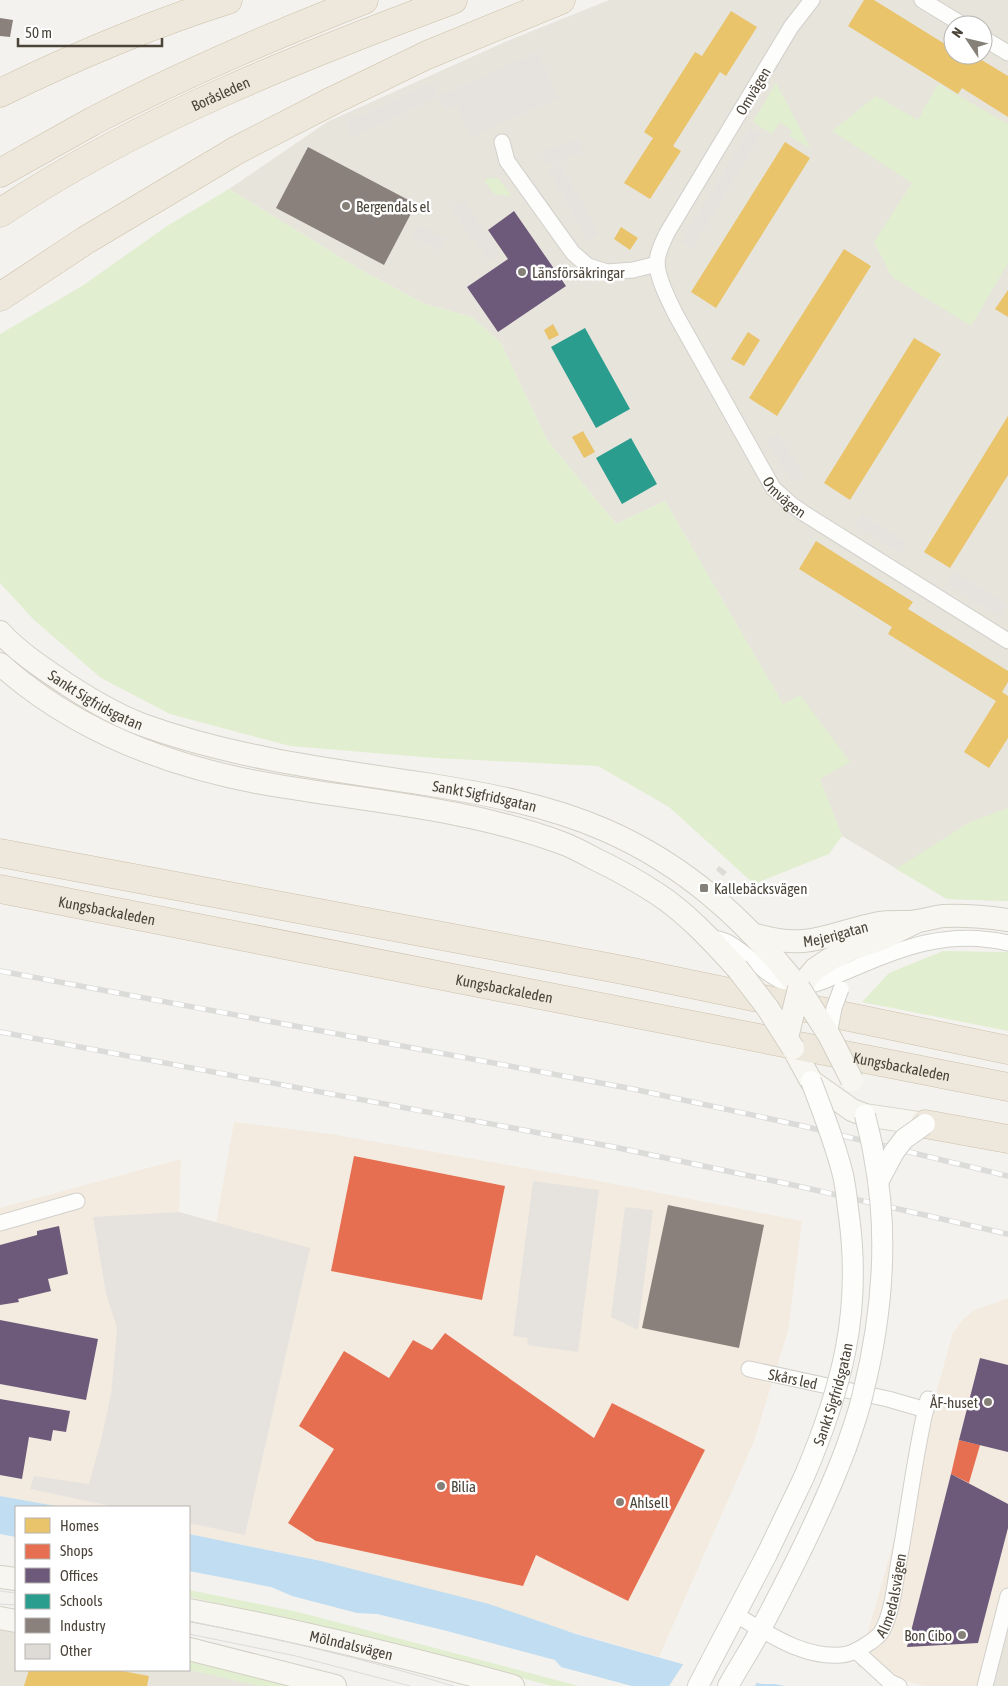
<svg xmlns="http://www.w3.org/2000/svg" width="1008" height="1686" viewBox="0 0 1008 1686" font-family="'Asap Condensed',sans-serif">
  <rect width="100%" height="100%" fill="#f4f2ee"/>
  <path fill="#e7e4dc" fill-rule="evenodd" d="M609,0H1008V901L947,899L842,836L807,746L665,501L616,524L547,440L501,343L472,317L425,304L361,270L229,189L327,122L505,42ZM953,25H983V55H953Z
    M1008,1604V1686H987Z
    M0,1630L16,1633V1670H189V1666L275,1686H0Z"/>
  <path fill="#f3ebdf" d="M234,1122L337,1135L594,1180L802,1221L788,1331L754,1441L659,1657L321,1561L189,1534V1507H61L0,1496V1208L181,1159L179,1212L216,1223Z
    M1008,1298V1604L987,1686H924L858,1667L953,1333L963,1319L973,1311Z"/>
  <path fill="#e1eecf" d="M776,83L811,149L790,136L792,131L780,122L772,134L753,122Z
    M938,84L1008,124V263L971,326L892,277L874,242L912,183L832,131L876,96L918,120Z
    M490,178H498L512,196L494,194L484,180Z
    M229,189L361,270L425,304L472,317L501,343L547,440L616,524L665,501L783,704L800,695L850,762L820,779L842,836L829,854L754,884L669,807L598,766L435,758L290,746L170,714L101,678L34,620L0,583V334L82,286L167,226Z
    M1008,808V901L947,899L896,869L968,823Z
    M943,951L1008,952V1031L862,1002L889,973Z
    M189,1590L298,1612L579,1686H552L327,1627L189,1597Z
    M189,1658L300,1686H261L189,1670Z"/>
  <path fill="#e6e3df" d="M538,52L558,98L471,137L457,105L445,109L439,96Z
    M432,82L439,97L352,137L345,123Z
    M750,128L761,135L692,249L681,242Z
    M579,139L584,152L546,165L541,151Z
    M560,163L599,234L587,241L548,169Z
    M463,200L501,253L489,262L451,208Z
    M418,225L445,238L439,250L412,237Z
    M778,433L804,475L792,482L766,440Z
    M862,514L907,543L900,554L855,525Z
    M955,572L1008,605L1000,617L947,584Z
    M533,1181L599,1190L578,1352L527,1345L528,1338L513,1336Z
    M625,1207L653,1210L638,1330L611,1317Z
    M179,1212L310,1248L245,1535L189,1523V1507H115L30,1489L34,1476L89,1484L101,1440L111,1394L117,1328L106,1294L93,1217Z"/>
  <path fill="#c0ddf1" d="M0,1496L61,1507H16V1537L0,1534Z
    M189,1534L321,1561L489,1604L576,1634L682,1664L762,1684H775L785,1686H632L561,1667L555,1660L447,1631L377,1614L357,1613L292,1596L271,1587L189,1571Z"/>
  <path fill="#f4f2ee" d="M684,1663L734,1675L758,1680L755,1686H669Z"/>
  <path fill="#e9c46a" d="M864,0H874L953,49V55H962L972,61L975,56L1008,76V117L962,88L958,94L848,26Z
    M731,11L757,27L726,76L720,72L673,146L681,151L650,199L624,183L653,138L644,132L695,52L702,56Z
    M785,142L810,158L716,308L691,292Z
    M621,227L638,238L630,250L614,239Z
    M844,249L871,266L777,416L749,398Z
    M1008,290V317L995,309Z
    M553,324L559,335L549,340L544,330Z
    M748,332L760,340L744,366L731,359Z
    M914,338L941,354L850,500L824,483Z
    M1008,416V475L950,568L924,552Z
    M583,431L595,452L584,458L572,437Z
    M816,541L913,602L908,609L1008,671V682L1002,692L1008,696V738L989,768L964,752L996,701L888,634L892,627L799,569Z
    M29,1670H117L149,1676L147,1686H24Z"/>
  <path fill="#e76f51" d="M354,1156L505,1186L482,1300L331,1271Z
    M445,1333L594,1438L612,1403L705,1450L628,1601L536,1555L523,1586L316,1541L288,1523L334,1449L299,1426L344,1351L389,1378L413,1340L432,1350Z
    M959,1440L980,1445L969,1483L951,1474Z"/>
  <path fill="#6d597a" d="M514,211L566,286L498,332L467,287L508,259L488,230Z
    M59,1226L68,1274L48,1279L51,1291L18,1299L19,1302L0,1305V1245L37,1235V1231Z
    M0,1320L98,1339L86,1400L0,1384Z
    M980,1358L1008,1365V1452L959,1440Z
    M0,1399L70,1411L66,1432L53,1430L51,1441L29,1437L22,1479L0,1475Z
    M951,1474L1008,1504V1528L978,1643L907,1647Z"/>
  <path fill="#2a9d8f" d="M585,328L630,409L596,428L551,347Z
    M631,438L657,484L622,504L596,458Z"/>
  <path fill="#8a817c" d="M0,18L13,20L10,37L0,36Z
    M308,147L416,204L384,265L276,208Z
    M668,1205L764,1225L739,1348L642,1328Z"/>
  <path fill="#dedbd6" d="M719,866L727,872L723,876L716,870Z"/>
  <g fill="none" stroke-linecap="round" stroke-linejoin="round">
    <g stroke="#d2d0cb" stroke-width="17">
      <g id="minor">
        <path id="s1" d="M812,0L791,27L667,233C663,242 657,252 657,263C657,278 669,301 676,315L773,488L792,505L805,514L1008,641"/>
        <path d="M922,0L963,25"/>
        <path d="M983,38L1008,53"/>
        <path d="M502,142L507,161L573,253L588,266L607,272L633,270L657,264"/>
        <path d="M711,937C717,939 724,940 729,943C751,955 763,975 788,984C792,985 796,987 799,987C812,988 837,975 850,970C902,947 950,929 1008,943"/>
        <path d="M0,1223L77,1201"/>
        <path id="s2" d="M749,1369L888,1399L926,1410"/>
        <path id="s3" d="M736,1615C768,1633 802,1658 841,1655C852,1655 877,1640 882,1631C893,1611 895,1582 899,1561C909,1507 915,1452 928,1399"/>
        <path d="M856,1651L890,1682L899,1686"/>
        <path d="M985,1686L1008,1596"/>
      </g>
    </g>
    <g stroke="#d2d0cb" stroke-width="22">
      <path id="tertiary" d="M698,1686L767,1554L804,1477
        M728,1686C739,1666 752,1647 762,1627C793,1568 823,1509 846,1448"/>
    </g>
    <g stroke="#d3cfc5" stroke-width="24">
      <g id="secondary">
        <path id="s4" d="M0,632C19,653 44,669 68,685C91,700 116,715 143,725C234,758 331,770 426,784C486,794 548,805 605,830C685,865 745,919 799,988L815,969L830,959L849,950L881,939L918,921"/>
        <path d="M0,664C79,735 182,771 285,787C378,802 473,810 562,843C573,847 584,853 595,859C616,869 636,880 656,893C687,913 712,941 737,968"/>
        <path id="s5" d="M756,935C809,951 829,933 879,923C891,921 904,923 917,921C926,920 934,917 943,916C965,915 987,917 1008,920"/>
        <path d="M793,1048L811,1081L852,1110L865,1115L925,1124"/>
        <path d="M0,1577L16,1579"/>
        <path id="s6" d="M189,1610C298,1630 406,1657 513,1686"/>
        <path d="M0,1618L16,1621"/>
        <path d="M189,1649L335,1686"/>
      </g>
    </g>
    <g stroke="#ccbfa9" stroke-width="29">
      <g id="motorway">
        <path d="M0,93C74,57 149,25 228,0"/>
        <path d="M0,173C31,156 62,138 93,121C181,75 272,36 364,0"/>
        <path id="s7" d="M0,213C139,120 297,58 453,0"/>
        <path d="M0,297L86,240L237,150L334,100L427,55L561,0"/>
        <path d="M0,853L623,970L1008,1050"/>
        <path id="s8" d="M0,889L1008,1087"/>
        <path d="M925,1124L1008,1139"/>
      </g>
    </g>
    <use href="#minor" stroke="#fdfdfc" stroke-width="15"/>
    <use href="#tertiary" stroke="#fdfdfc" stroke-width="20"/>
    <use href="#secondary" stroke="#f7f6f1" stroke-width="22"/>
    <use href="#motorway" stroke="#ede8db" stroke-width="28"/>
    <path stroke="#dbdbda" stroke-width="1" d="M0,1591L16,1593
      M0,1604L16,1605
      M189,1621C278,1639 366,1659 453,1686
      M189,1634L296,1656L410,1686"/>
    <g stroke="#dbdbda" stroke-width="5.5">
      <path id="rail" d="M0,971L633,1089L803,1126L1008,1176
        M0,1032L614,1147L793,1185L1008,1234"/>
    </g>
    <use href="#rail" stroke="#fff" stroke-width="4" stroke-dasharray="11" stroke-linecap="butt"/>
    <g stroke="#d2d0cb" stroke-width="17" stroke-linecap="butt">
      <path id="minor-bridge" d="M829,1035L834,1008L841,989"/>
    </g>
    <g stroke="#d2d0cb" stroke-width="22" stroke-linecap="butt">
      <g id="tertiary-bridge">
        <path d="M878,1182L894,1152L904,1139L925,1124"/>
        <path d="M846,1448C852,1430 859,1412 863,1393C882,1317 889,1234 874,1156C872,1142 868,1129 865,1115"/>
        <path id="s9" d="M804,1477C842,1388 862,1313 849,1216C847,1202 846,1188 843,1175C835,1143 823,1112 811,1081"/>
      </g>
    </g>
    <g stroke="#d3cfc5" stroke-width="24" stroke-linecap="butt">
      <path id="secondary-bridge" d="M737,968L767,1007L793,1048
        M799,988L829,1035L852,1080
        M787,1038L799,988"/>
    </g>
    <use href="#minor-bridge" stroke="#fdfdfc" stroke-width="15"/>
    <use href="#tertiary-bridge" stroke="#fdfdfc" stroke-width="20"/>
    <use href="#secondary-bridge" stroke="#f7f6f1" stroke-width="22"/>
  </g>
  <g fill="#868178" stroke="#fff" stroke-width="2">
    <circle cx="346" cy="206" r="5"/>
    <circle cx="522" cy="272" r="5"/>
    <rect x="699" y="883" width="10" height="10" rx="2.5"/>
    <circle cx="988" cy="1402" r="5"/>
    <circle cx="441" cy="1486" r="5"/>
    <circle cx="620" cy="1502" r="5"/>
    <circle cx="962" cy="1635" r="5"/>
  </g>
  <g text-anchor="middle" dominant-baseline="central" stroke-width="5" stroke-linejoin="round" paint-order="stroke">
    <g font-size="15" fill="#4b4439" stroke="#fff">
      <text transform="translate(753 91) rotate(-59)">Omvägen</text>
      <text stroke="none"><textPath href="#s7" startOffset="251">Boråsleden</textPath></text>
      <text stroke="none"><textPath href="#s1" startOffset="575">Omvägen</textPath></text>
      <text stroke="none"><textPath href="#s4" startOffset="118">Sankt Sigfridsgatan</textPath></text>
      <text stroke="none"><textPath href="#s4" startOffset="521">Sankt Sigfridsgatan</textPath></text>
      <text stroke="none"><textPath href="#s8" startOffset="109">Kungsbackaleden</textPath></text>
      <text stroke="none"><textPath href="#s5" startOffset="81">Mejerigatan</textPath></text>
      <text stroke="none"><textPath href="#s8" startOffset="514">Kungsbackaleden</textPath></text>
      <text stroke="none"><textPath href="#s8" startOffset="919">Kungsbackaleden</textPath></text>
      <text stroke="none"><textPath href="#s2" startOffset="45">Skårs led</textPath></text>
      <text stroke="none"><textPath href="#s9" startOffset="88">Sankt Sigfridsgatan</textPath></text>
      <text stroke="none"><textPath href="#s3" startOffset="200">Almedalsvägen</textPath></text>
      <text stroke="none"><textPath href="#s6" startOffset="166">Mölndalsvägen</textPath></text>
    </g>
    <g font-size="15" fill="#4b4439" stroke="#fff" text-anchor="start">
      <text x="356" y="206">Bergendals el</text>
      <text x="532" y="272">Länsförsäkringar</text>
      <text x="714" y="888">Kallebäcksvägen</text>
      <text x="978" y="1402" text-anchor="end">ÅF-huset</text>
      <text x="451" y="1486">Bilia</text>
      <text x="630" y="1502">Ahlsell</text>
      <text x="952" y="1635" text-anchor="end">Bon Cibo</text>
    </g>
  </g>
  <rect x="15" y="1506" width="175" height="165" fill="#ffffff" stroke="#b7b4b0"/>
  <rect x="25" y="1518" width="25" height="15" fill="#e9c46a" stroke="#b7b4b0"/>
  <text x="60" y="1531" font-size="15" fill="#4b4439">Homes</text>
  <rect x="25" y="1544" width="25" height="15" fill="#e76f51" stroke="#b7b4b0"/>
  <text x="60" y="1556" font-size="15" fill="#4b4439">Shops</text>
  <rect x="25" y="1568" width="25" height="15" fill="#6d597a" stroke="#b7b4b0"/>
  <text x="60" y="1581" font-size="15" fill="#4b4439">Offices</text>
  <rect x="25" y="1594" width="25" height="15" fill="#2a9d8f" stroke="#b7b4b0"/>
  <text x="60" y="1606" font-size="15" fill="#4b4439">Schools</text>
  <rect x="25" y="1618" width="25" height="15" fill="#8a817c" stroke="#b7b4b0"/>
  <text x="60" y="1631" font-size="15" fill="#4b4439">Industry</text>
  <rect x="25" y="1644" width="25" height="15" fill="#dedbd6" stroke="#b7b4b0"/>
  <text x="60" y="1656" font-size="15" fill="#4b4439">Other</text>
  <g transform="translate(968 40) rotate(305)"><circle r="24" fill="#ffffff" stroke="#b7b4b0"/>
  <path d="M0-4L9 19L0 12L-9 19Z" fill="#868178"/>
  <text y="-8" font-size="14" font-weight="bold" text-anchor="middle" fill="#4b4439">N</text>
  </g>
  <path d="M18 38v8h144v-8" fill="none" stroke="#4b4439" stroke-width="2.5"/>
  <text x="25" y="38" font-size="15" fill="#4b4439" stroke="#ffffff" stroke-width="4" paint-order="stroke">50 m</text>
</svg>
